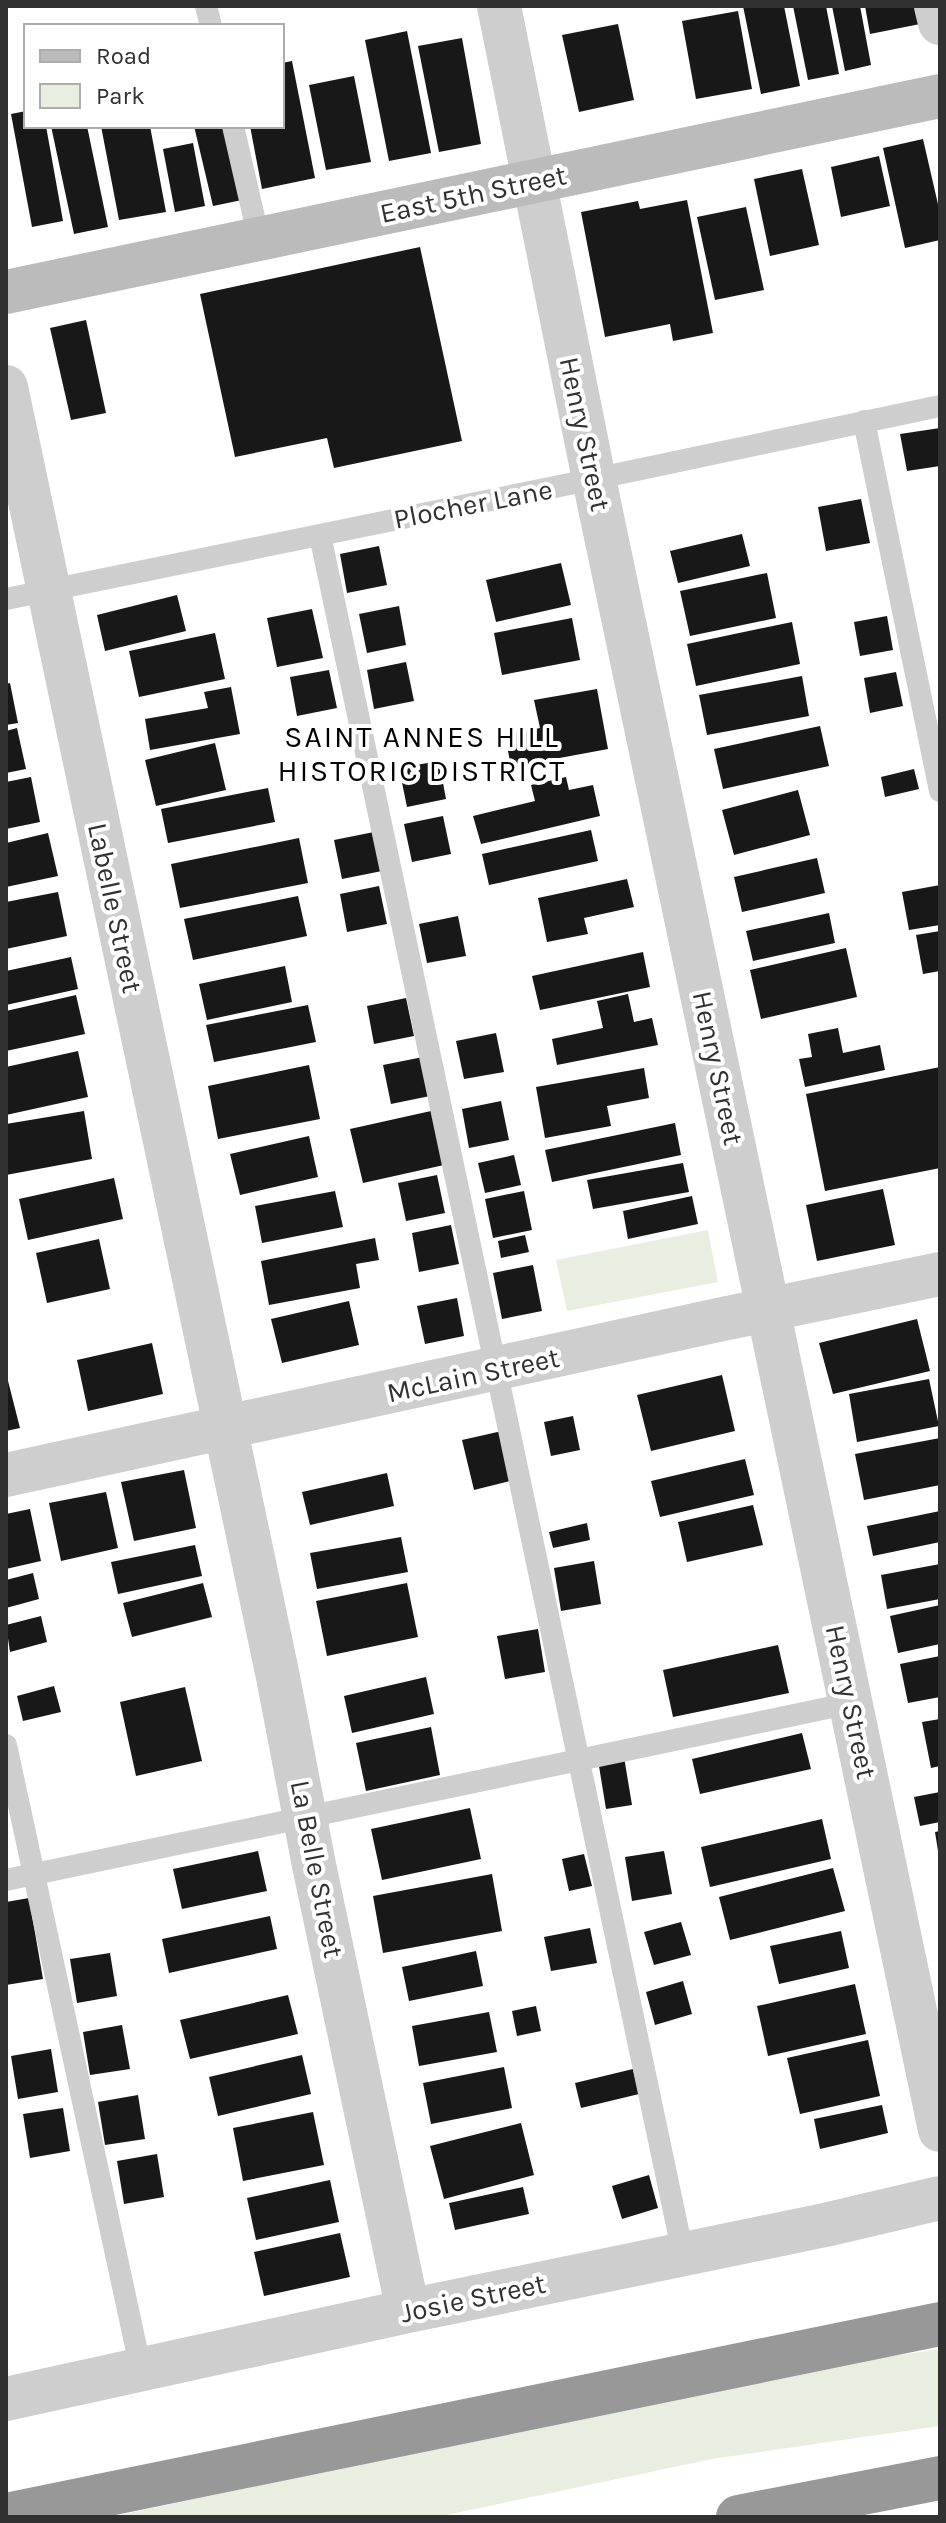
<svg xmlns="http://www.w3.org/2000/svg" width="946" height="2523" viewBox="0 0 946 2523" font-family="Karla,sans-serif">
  <rect width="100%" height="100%" fill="#fff"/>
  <path fill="#e8eee0" d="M708,1230L718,1282L567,1311L556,1260Z
    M940,2349V2426L712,2459L437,2517H111L793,2371Z"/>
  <path fill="#181818" d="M743,6H784L800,86L761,94Z
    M793,6H826L839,74L808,80Z
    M832,6H860L871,65L845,71Z
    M865,6H916L920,24L870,34Z
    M738,11L752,89L696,99L682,21Z
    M618,24L634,100L579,112L562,35Z
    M407,31L431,153L389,161L365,40Z
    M462,38L481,144L439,152L418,46Z
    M292,61L315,178L262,189L250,126H282V63Z
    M354,76L371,162L326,170L309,85Z
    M26,111V126H46L63,221L32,227L11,114Z
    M51,126H87L108,227L74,234Z
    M101,126H150L166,212L119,220Z
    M194,126H224L242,200L213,206Z
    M923,139L940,213V240L905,248L883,148Z
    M193,143L205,206L175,212L163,149Z
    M879,156L890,206L841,217L831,167Z
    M802,169L819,245L770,256L754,179Z
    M687,200L713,333L673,341L670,324L605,337L581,212L638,201L640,209Z
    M746,207L764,290L715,300L697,217Z
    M420,247L462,441L334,468L327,438L235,457L200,294Z
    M86,320L106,413L71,420L50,328Z
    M940,428V466L907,471L900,434Z
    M861,499L870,543L826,551L818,507Z
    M742,534L750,566L678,583L670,551Z
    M379,546L387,585L347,593L340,554Z
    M561,563L571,605L496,622L486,580Z
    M767,573L776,618L690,636L680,591Z
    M177,595L186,631L105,651L97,615Z
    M399,606L406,645L367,653L359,614Z
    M312,609L323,658L277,667L267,618Z
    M887,616L893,650L860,656L854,622Z
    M572,618L580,660L502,675L494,633Z
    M792,622L800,664L696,686L687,644Z
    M215,633L225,679L139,697L129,651Z
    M406,662L414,701L374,709L367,670Z
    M329,670L337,708L297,716L290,677Z
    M896,672L903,706L870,713L864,678Z
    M802,676L809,716L707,735L699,695Z
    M10,683L18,723L6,725V684Z
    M231,687L240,734L150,750L145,719L208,708L204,692Z
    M597,689L608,749L511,767L505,735L540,728L534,700Z
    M820,726L829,766L723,789L714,749Z
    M17,728L26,769L6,773V731Z
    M215,743L226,790L156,806L145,760Z
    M439,761L446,799L407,807L399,768Z
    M914,769L919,789L885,797L881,777Z
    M31,777L40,822L6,829V782Z
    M566,777L569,790L593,785L600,816L481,844L473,816L535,801L531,785Z
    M268,788L275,822L168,843L161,809Z
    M798,790L810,835L734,855L722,810Z
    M443,816L451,854L412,862L404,824Z
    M591,830L598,861L489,885L482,854Z
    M374,832L382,871L342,879L334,840Z
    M48,833L58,876L6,887V843Z
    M299,838L308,883L180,908L171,864Z
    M817,858L825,893L742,912L734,877Z
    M627,879L634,907L584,918L588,934L547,942L538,898Z
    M940,885V925L909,930L902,892Z
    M379,886L387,924L347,932L340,894Z
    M58,892L67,936L6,949V902Z
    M298,896L307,936L193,960L184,919Z
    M829,913L835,943L753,961L746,931Z
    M458,916L466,956L427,963L419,924Z
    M940,931V971L923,974L916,935Z
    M846,948L857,997L761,1019L750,970Z
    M643,952L650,987L540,1010L532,976Z
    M71,957L78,989L6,1005V971Z
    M285,966L292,1002L207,1020L199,984Z
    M628,994L634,1022L652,1018L658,1045L557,1065L552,1039L603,1028L597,1001Z
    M76,995L85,1034L6,1051V1011Z
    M406,998L414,1036L374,1044L367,1006Z
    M308,1005L316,1042L214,1062L206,1025Z
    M838,1028L843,1053L880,1045L885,1070L805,1087L799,1059L812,1057L808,1034Z
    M496,1033L504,1072L464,1079L456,1041Z
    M78,1051L88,1097L6,1115V1067Z
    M423,1057L430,1096L391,1104L383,1065Z
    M309,1065L320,1119L218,1139L208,1086Z
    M940,1067V1168L825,1191L806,1094Z
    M644,1068L649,1098L607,1106L611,1126L545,1138L536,1087Z
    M501,1101L509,1140L469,1148L462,1109Z
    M84,1111L92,1159L6,1175V1124Z
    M431,1111L444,1165L363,1183L350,1129Z
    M675,1123L681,1155L552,1182L545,1150Z
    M309,1136L318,1177L240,1195L230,1154Z
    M514,1155L521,1185L485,1193L478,1163Z
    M683,1163L689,1192L593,1209L587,1180Z
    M437,1175L445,1213L406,1221L398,1183Z
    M114,1178L123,1219L28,1240L19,1199Z
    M883,1189L895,1245L817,1261L806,1205Z
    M335,1191L343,1227L262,1243L255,1206Z
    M524,1191L532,1230L493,1238L485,1199Z
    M692,1196L698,1224L628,1239L623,1211Z
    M451,1225L459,1264L419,1272L412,1233Z
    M525,1235L529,1252L501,1258L498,1241Z
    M375,1238L379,1260L356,1264L360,1288L269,1305L261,1261Z
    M99,1239L110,1289L47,1303L36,1253Z
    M533,1265L542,1311L502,1319L493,1273Z
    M457,1298L464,1336L425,1344L417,1306Z
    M349,1301L359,1345L282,1363L271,1319Z
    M917,1319L930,1371L833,1394L819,1343Z
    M152,1343L163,1394L88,1411L77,1360Z
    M6,1373L20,1428L6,1431Z
    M722,1375L735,1431L651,1451L637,1395Z
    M929,1379L939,1426L857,1442L849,1394Z
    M573,1416L580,1450L551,1456L544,1422Z
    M502,1431L514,1480L474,1490L462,1440Z
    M940,1438V1485L864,1500L855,1454Z
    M745,1459L754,1495L660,1517L651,1481Z
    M184,1470L196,1528L134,1541L121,1482Z
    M387,1473L394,1506L310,1525L302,1492Z
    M106,1492L118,1548L61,1561L49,1503Z
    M753,1505L763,1545L687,1562L678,1522Z
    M30,1509L41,1561L6,1569V1514Z
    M940,1511V1542L873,1556L867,1526Z
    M587,1523L590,1540L553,1548L549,1532Z
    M401,1537L408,1572L317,1589L310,1553Z
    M195,1545L202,1576L118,1594L111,1562Z
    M594,1561L601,1604L561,1611L554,1568Z
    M940,1564V1599L887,1609L881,1575Z
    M33,1573L39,1599L6,1608V1580Z
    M203,1583L212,1617L132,1637L123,1603Z
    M407,1583L418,1637L327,1656L316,1601Z
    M940,1605V1644L898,1653L890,1616Z
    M41,1616L47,1642L10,1652L6,1625Z
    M538,1629L545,1672L505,1679L497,1636Z
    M778,1645L789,1693L673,1717L663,1670Z
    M940,1656V1697L908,1703L900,1664Z
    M426,1677L434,1714L352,1733L344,1696Z
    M54,1686L61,1712L23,1721L17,1696Z
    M185,1687L202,1761L136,1776L120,1702Z
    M940,1719V1766L931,1768L922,1722Z
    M431,1727L440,1775L366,1791L356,1743Z
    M802,1733L811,1769L700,1794L692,1759Z
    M624,1757L632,1805L606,1809L598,1760Z
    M940,1792V1822L920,1826L914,1797Z
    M470,1808L481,1859L382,1880L371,1829Z
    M822,1819L831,1859L710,1887L701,1847Z
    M940,1831V1851H938L935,1832Z
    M258,1851L267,1891L182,1909L173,1869Z
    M664,1851L672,1894L632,1901L625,1857Z
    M584,1854L592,1886L569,1891L562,1859Z
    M833,1868L845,1911L730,1940L719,1897Z
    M492,1874L502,1931L383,1953L373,1896Z
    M29,1898L43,1979L6,1985V1902Z
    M270,1916L277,1949L169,1973L162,1939Z
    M681,1922L691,1955L654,1965L644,1932Z
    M590,1928L597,1963L551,1971L544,1937Z
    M841,1931L849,1968L779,1984L770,1946Z
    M476,1951L483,1986L409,2001L402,1967Z
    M110,1953L117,1996L77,2003L70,1959Z
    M683,1981L692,2014L655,2025L646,1992Z
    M855,1984L866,2034L768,2056L757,2006Z
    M288,1995L298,2034L190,2059L180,2020Z
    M536,2006L541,2031L517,2036L512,2011Z
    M489,2012L497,2052L419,2066L412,2026Z
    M122,2025L130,2069L90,2075L83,2032Z
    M868,2040L880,2096L800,2114L787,2058Z
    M51,2049L58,2092L18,2099L11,2056Z
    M302,2055L311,2094L218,2116L209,2077Z
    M504,2067L512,2108L431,2124L423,2083Z
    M633,2069L639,2094L581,2108L575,2083Z
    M138,2095L145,2139L105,2145L98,2102Z
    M882,2105L888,2133L820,2149L814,2119Z
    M63,2108L70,2151L30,2158L23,2114Z
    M313,2112L324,2165L243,2181L233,2128Z
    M521,2123L534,2175L444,2199L430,2146Z
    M157,2154L164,2197L124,2204L117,2161Z
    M649,2175L658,2208L622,2219L612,2186Z
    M330,2180L339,2222L256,2240L247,2198Z
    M523,2187L529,2214L455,2230L449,2203Z
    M340,2233L350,2277L264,2296L254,2252Z"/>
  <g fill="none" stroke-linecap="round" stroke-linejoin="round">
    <path stroke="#cecece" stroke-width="22" d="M206,6L211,26
      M233,126L259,239
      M864,421L940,791
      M320,535L683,2254
      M6,599L594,479L940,406
      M6,1745L141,2370
      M6,1880L851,1703"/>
    <path stroke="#cecece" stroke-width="44" d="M499,6L594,479L940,2130
      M936,6L940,23
      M6,387L278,1677L314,1865L408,2311
      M6,1475L718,1320L940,1274
      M6,2399L408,2311L825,2225L940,2198"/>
    <path stroke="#bbb" stroke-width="44" d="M6,292L940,96"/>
    <path stroke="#989898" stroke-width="44" d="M6,2515L940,2324
      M738,2517L940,2478"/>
  </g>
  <g text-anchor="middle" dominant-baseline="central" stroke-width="8" stroke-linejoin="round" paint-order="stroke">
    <g font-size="28" fill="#313131" stroke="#fff">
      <text transform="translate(473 194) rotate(-12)">East 5th Street</text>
      <text transform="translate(585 434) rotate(78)">Henry Street</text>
      <text transform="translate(473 504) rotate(-11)">Plocher Lane</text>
      <text transform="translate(115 908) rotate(78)">Labelle Street</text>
      <text transform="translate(718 1068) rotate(78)">Henry Street</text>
      <text transform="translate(473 1375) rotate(-12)">McLain Street</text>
      <text transform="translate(851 1702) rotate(78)">Henry Street</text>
      <text transform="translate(317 1869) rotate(79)">La Belle Street</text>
      <text transform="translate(473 2298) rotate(-12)">Josie Street</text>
    </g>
    <g font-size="30" letter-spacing="2" fill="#000" stroke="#fff">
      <text x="422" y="737">SAINT ANNES HILL<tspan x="422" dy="34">HISTORIC DISTRICT</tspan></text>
    </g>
  </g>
  <rect width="946" height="2523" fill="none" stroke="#313131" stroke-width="16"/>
  <rect x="24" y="24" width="260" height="104" fill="#ffffff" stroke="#adadad" stroke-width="2"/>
  <rect x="40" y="50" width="40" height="12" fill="#bbbbbb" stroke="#adadad" stroke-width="2"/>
  <text x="96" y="64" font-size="24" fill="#313131">Road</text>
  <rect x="40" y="84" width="40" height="24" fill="#e8eee0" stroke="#adadad" stroke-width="2"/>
  <text x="96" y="104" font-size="24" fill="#313131">Park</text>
</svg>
